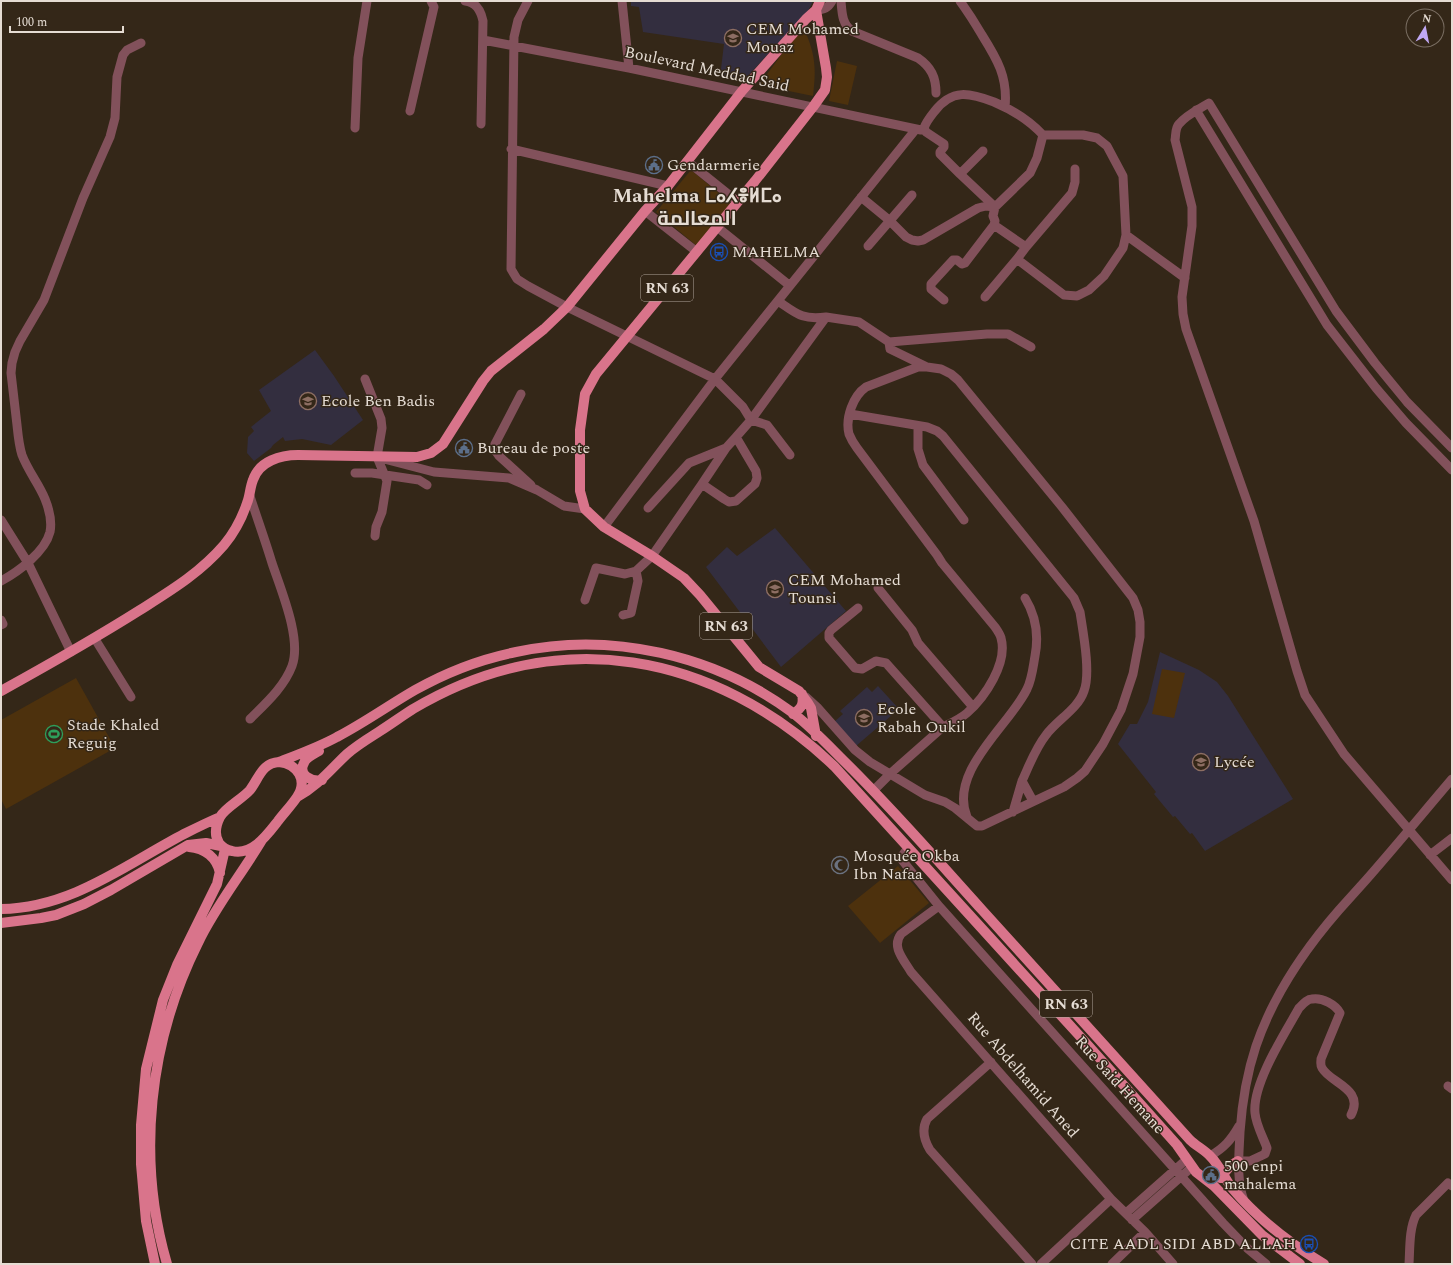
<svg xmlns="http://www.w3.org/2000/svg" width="1453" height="1265" viewBox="0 0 1453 1265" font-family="Spectral,Cairo,'Noto Sans Tifinagh',serif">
  <rect width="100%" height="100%" fill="#342718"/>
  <path fill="#332e3f" d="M631,1H813L808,11L744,80L720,77L724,44L643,32L639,7L631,6Z
    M315,350L334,376L363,420L331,445L302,439L285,441L283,437L273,445L271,448L254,461L247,453L248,437L254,431L251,427L271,411L259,390Z
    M775,528L846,611L781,667L706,567L727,547L737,556Z
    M1160,652L1199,670L1217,682L1228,696L1293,799L1205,851L1192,833L1190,834L1175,816L1173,817L1154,794L1156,792L1118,744L1130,724H1137L1148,702Z
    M878,686L899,709L856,746L834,722L843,714L840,711L867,687L872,692Z"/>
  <path fill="#4d310d" d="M801,28L805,31C816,56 816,70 813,96L759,85Z
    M837,61L857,66L848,105L829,101Z
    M691,170L732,204L697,246L656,212Z
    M1162,669L1185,673L1174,718L1152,714Z
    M76,678L115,748L6,809L1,799V720Z
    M898,866L929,903L880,943L848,906Z"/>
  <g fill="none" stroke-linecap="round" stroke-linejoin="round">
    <path stroke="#82515b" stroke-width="9" d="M465,1C476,2 481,11 483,21L481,124
      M528,1L518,20L514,37L511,269L517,279L528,286L567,307L715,379L743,407L751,420L767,425L790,455
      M622,1L629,68
      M841,1C842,13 842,24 852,31L918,58C931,67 936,77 936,93
      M960,1C968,12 975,23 982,35C997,59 1008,77 1005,107
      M816,10C824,10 828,8 832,1
      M483,40L629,68L921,130
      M1196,110L1327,325L1376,388L1406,423L1452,470
      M410,111L434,7L431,1
      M355,128L358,58L367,1
      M511,149L668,186
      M983,151L960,174L995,207L993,216L995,221L994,225L1026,247
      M687,161L738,202
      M960,174L940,154V152L944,147V144L926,132L924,128C926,122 930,117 934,112C952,88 970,93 994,102C1013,110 1029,120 1043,135H1083L1097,138L1107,146L1123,176L1126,235L1123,248L1104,276L1089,290L1077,296L1064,295L1017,259L1026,247L1072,193L1075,182V169
      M861,197L889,220L906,237L912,240L918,241L923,240L978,208L986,206L995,207L1030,173L1037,158L1043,135
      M645,211L697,252
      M717,227L789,285
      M1126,235L1185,278
      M868,246L912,195
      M985,297L1017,259
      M944,300L931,289V284L953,260H957L962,264L965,263L994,225
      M778,301C797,314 802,320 826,317
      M889,342L890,349L927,367
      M365,379L381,419L382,428L377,457L387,481L382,512L376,527L375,536
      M521,394L495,444L494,449L499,456L531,485
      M850,414L927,427L937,431L943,436L1074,598L1080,612C1083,632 1091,673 1084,691C1078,709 1057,720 1046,735C1035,749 1029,766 1022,781
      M918,426V449L923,465L964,520
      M1452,448L1407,402L1375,363L1336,311L1209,103C1199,109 1186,115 1179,124C1175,128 1176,135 1175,140L1192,207V226L1182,297L1183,314L1186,329L1254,521L1297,671L1305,695L1344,754L1452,880
      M384,459L434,472L509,478L537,490L564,506L585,509
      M355,473H372L419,480L427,485
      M702,484L726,448L736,437
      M250,496C257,518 265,540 272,563C281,590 302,639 292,666C284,687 266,703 250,719
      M648,508L689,463L726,448
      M1,520L28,563L71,652
      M604,527L715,379L916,129
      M1,581C18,572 45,552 50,532C52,522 49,509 45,499C39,484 28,471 22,455C19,446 18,435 17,425C15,408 13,391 11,373L12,363L15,352L20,341L44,300L83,198L110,137L115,118L117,77L123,55L127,50L141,43
      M878,588L912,630L918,643L973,707
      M585,600L596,568L625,574L636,571
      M858,608L831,630L829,633V638L855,668L862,669L876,661L886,663L943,727
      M623,615L631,613L638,581L636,571L652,556L702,484L724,499L729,502L736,501L755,484L757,478L756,471L736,437L751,420L826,317L859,322L889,342L987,334H1008L1031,347
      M1,620L3,624L1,625
      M95,639L131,697
      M806,697L817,707L855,750L870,762L925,795L945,802L955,808L977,826H982L1064,787L1077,778L1085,771L1103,744L1121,710L1133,674L1140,637V622L1138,610L1133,598L1062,507L958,380L951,374L941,369L927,367H918L866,387C853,396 845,418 849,434C851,439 854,444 857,448L937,555L942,563L995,627C997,630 1000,634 1001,638C1008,663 985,697 967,713C960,719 951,723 943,727L891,773L874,790
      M1013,812L1022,781L1033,801
      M967,817C948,771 1010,725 1027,689C1032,679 1033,667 1035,656C1039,635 1036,616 1025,598
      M908,848L902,856V860L939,906L1223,1223L1247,1248L1266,1264
      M1430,855L1452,838
      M939,906L901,934C891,947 904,960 911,972L1111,1199L1145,1232L1173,1264
      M991,1062L927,1119C921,1130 924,1140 930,1150L1032,1264
      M1448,1086L1452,1089
      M1210,1156C1224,1148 1231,1140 1239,1126
      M1238,1161H1250L1265,1154L1267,1148C1263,1137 1256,1125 1255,1113C1252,1084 1285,1033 1299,1008C1303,1004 1307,999 1312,999C1322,997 1336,1005 1340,1013L1321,1059C1321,1062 1320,1065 1322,1068C1330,1083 1365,1089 1351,1115
      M1244,1201C1236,1178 1239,1156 1240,1132C1242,1103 1247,1073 1256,1046C1273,996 1305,949 1339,910C1348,900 1357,890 1366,880C1395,847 1423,813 1452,779
      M1126,1213L1187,1159
      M1132,1220L1192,1167
      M1041,1264L1111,1199
      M1112,1264L1145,1232
      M1409,1264C1410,1248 1409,1229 1416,1215L1448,1183L1452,1186"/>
    <path stroke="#d9748b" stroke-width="10" d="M1,691C48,665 94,639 140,610C170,591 200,573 224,545C234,533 242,518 247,503C250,496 250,487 253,480C259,461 281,455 298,455L417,457L431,453L443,444L483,381L491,371L544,329L567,307L645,211L668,186L742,91L806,19L816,10L820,1
      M793,714C802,708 804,704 802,694
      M816,736L811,708L808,703L799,691L759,667L700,595L684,578L652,556L604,527L585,509L580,491V430L585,394L596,374L755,181L813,107L825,90L827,77L826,68L816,10
      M319,751C314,754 306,757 304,763C297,775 312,782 322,780
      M279,762C299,754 319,747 337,737C364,723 389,705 415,690C447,672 481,659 516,652C611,631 715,655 793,713C811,727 827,744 843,760C892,808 937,860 983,911C1052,987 1121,1063 1190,1140C1196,1146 1205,1150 1211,1157C1220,1166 1224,1178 1232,1188C1258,1219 1289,1243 1324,1264
      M279,762C298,764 308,781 297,797C291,806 284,813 278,821C267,835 252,856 232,851C226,850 222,847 219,843C214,835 216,825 220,817C225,808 242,799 250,790C259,778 262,763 279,762Z
      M297,797C318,786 331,769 347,754C357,745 369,738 380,731C391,724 402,716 413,709C558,623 714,652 834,766L1086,1043L1177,1145L1196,1172L1214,1186L1262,1235L1300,1264
      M189,847C205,848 217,858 220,873
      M1,909C71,908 125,865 184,834C196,828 208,822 220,817
      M1,923L41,918L56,915L84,904L111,890L188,845L206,843L221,846
      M1220,1178L1230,1166L1238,1161
      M155,1264L146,1221L141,1164V1125L146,1069L163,1000L177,965L217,884L225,849
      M167,1264C136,1158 149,1041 198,943C215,907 241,875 262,840"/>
  </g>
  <defs>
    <g id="school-ring" transform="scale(0.9)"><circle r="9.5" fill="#342718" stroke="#8d6e63" stroke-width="1.5"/><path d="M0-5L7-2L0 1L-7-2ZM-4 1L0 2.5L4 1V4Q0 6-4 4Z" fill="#8d6e63"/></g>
    <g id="civic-ring" transform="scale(0.9)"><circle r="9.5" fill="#342718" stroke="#5c6f8a" stroke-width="1.5"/><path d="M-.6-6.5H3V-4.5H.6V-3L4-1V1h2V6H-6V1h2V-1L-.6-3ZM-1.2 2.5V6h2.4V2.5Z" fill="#5c6f8a"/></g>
    <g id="bus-ring" transform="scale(0.9)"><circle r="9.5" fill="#342718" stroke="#1a4fb4" stroke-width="1.5"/><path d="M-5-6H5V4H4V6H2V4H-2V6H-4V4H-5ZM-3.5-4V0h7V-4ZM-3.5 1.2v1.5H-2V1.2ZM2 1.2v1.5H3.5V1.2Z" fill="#1a4fb4"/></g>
    <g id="stadium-ring" transform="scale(0.9)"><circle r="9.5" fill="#342718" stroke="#2e9e5b" stroke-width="1.5"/><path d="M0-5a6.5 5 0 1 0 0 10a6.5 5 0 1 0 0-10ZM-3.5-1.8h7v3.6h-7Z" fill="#2e9e5b"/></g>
    <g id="mosque-ring" transform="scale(0.9)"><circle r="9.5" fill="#342718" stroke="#6b7280" stroke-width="1.5"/><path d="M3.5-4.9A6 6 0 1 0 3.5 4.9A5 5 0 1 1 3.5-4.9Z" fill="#6b7280"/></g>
  </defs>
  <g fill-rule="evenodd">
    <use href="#school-ring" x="733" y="38"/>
    <use href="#civic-ring" x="654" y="165"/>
    <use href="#bus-ring" x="719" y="252"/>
    <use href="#school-ring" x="308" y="401"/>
    <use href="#civic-ring" x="464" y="448"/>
    <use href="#school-ring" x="775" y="589"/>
    <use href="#school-ring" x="864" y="718"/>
    <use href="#stadium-ring" x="54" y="734"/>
    <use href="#school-ring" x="1201" y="762"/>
    <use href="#mosque-ring" x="840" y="865"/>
    <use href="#civic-ring" x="1211" y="1175"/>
    <use href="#bus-ring" x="1309" y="1244"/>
  </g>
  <g text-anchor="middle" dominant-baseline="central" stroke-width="3" stroke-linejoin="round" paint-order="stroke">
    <g fill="#342718" stroke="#b0a69b" stroke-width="1">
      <rect x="641" y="275" width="52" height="26" rx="3"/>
      <rect x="700" y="613" width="52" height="26" rx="3"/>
      <rect x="1040" y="991" width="52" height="26" rx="3"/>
    </g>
    <g font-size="15" font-weight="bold" fill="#e5dcd3">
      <text x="667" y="288">RN 63</text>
      <text x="726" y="626">RN 63</text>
      <text x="1066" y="1004">RN 63</text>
    </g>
    <g font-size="16" fill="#e5dcd3" stroke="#342718" text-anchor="start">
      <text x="746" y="29">CEM Mohamed<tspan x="746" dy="18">Mouaz</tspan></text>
      <text x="667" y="165">Gendarmerie</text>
      <text x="732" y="252">MAHELMA</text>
      <text x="321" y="401">Ecole Ben Badis</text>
      <text x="477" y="448">Bureau de poste</text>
      <text x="788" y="580">CEM Mohamed<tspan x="788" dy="18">Tounsi</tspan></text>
      <text x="877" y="709">Ecole<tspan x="877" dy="18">Rabah Oukil</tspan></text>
      <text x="67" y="725">Stade Khaled<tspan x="67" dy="18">Reguig</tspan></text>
      <text x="1214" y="762">Lycée</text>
      <text x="853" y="856">Mosquée Okba<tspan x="853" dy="18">Ibn Nafaa</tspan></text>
      <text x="1224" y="1166">500 enpi<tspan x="1224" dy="18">mahalema</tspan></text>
      <text x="1296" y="1244" text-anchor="end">CITE AADL SIDI ABD ALLAH</text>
    </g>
    <g font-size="16" fill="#e5dcd3" stroke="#342718">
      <text transform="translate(707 69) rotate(12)">Boulevard Meddad Said</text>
      <text transform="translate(1023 1075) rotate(49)">Rue Abdelhamid Aned</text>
      <text transform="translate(1120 1085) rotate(48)">Rue Said Hemane</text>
    </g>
    <g font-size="20" font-weight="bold" fill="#e5dcd3" stroke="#342718">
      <text x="697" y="196">Mahelma ⵎⴰⵃⴻⵍⵎⴰ<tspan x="697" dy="23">المعالمة</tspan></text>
    </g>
  </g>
  <rect width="1453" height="1265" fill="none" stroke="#e5dcd3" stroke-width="4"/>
  <g transform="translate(1425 28) rotate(10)"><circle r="19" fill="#342718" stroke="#7b6f63"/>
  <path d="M0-3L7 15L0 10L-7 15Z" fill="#c0a8f3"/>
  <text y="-6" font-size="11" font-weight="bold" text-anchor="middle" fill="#e5dcd3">N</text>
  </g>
  <path d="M10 26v6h113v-6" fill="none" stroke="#e5dcd3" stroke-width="2"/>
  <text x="16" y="26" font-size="12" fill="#e5dcd3" stroke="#342718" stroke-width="3" paint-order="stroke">100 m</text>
</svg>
